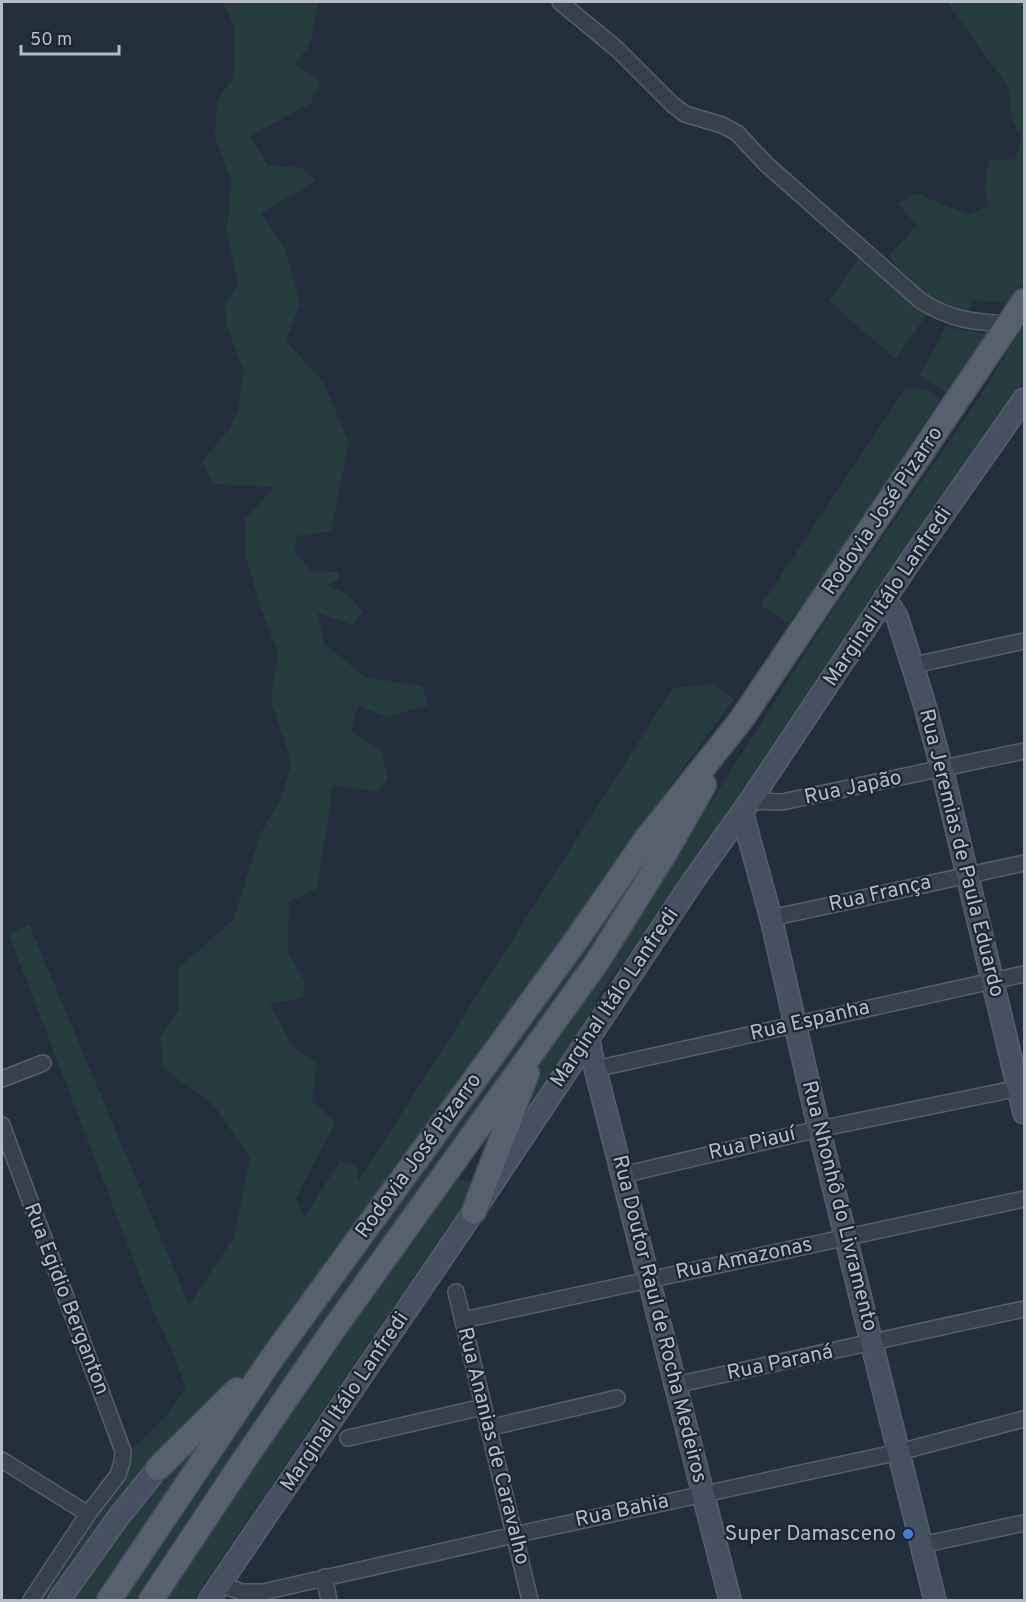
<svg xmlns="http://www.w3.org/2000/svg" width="1026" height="1602" viewBox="0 0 1026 1602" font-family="Overpass,sans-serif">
  <rect width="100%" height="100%" fill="#242f3e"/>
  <path fill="#263c3f" d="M222,2H318L310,45L295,64L320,81L311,103L250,136L268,165L302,168L316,181L261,213L285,248L300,304L286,341L324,383L349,443L331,531L296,536L295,552L311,571L339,572L338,580L325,585L346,593L363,612L353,625L318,613L324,643L364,677L422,686L428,705L388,717L358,706L351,732L381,750L388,779L378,792L333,785L317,888L289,902L288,953L305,982L303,998L270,1004L292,1046L317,1064L312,1101L335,1123L296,1198L304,1217L340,1161L356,1166L358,1182L673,688L713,684L734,699L643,823L530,990L270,1352L233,1388L53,1600H35L119,1478L130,1466V1450C153,1433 170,1412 186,1388L172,1350L152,1308L9,935L29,924L189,1305L234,1237L250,1158L213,1104L164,1069L160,1037L179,1009L178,969L233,920L261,833L280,801L292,763L271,701L278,653L260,606L246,557L245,519L275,487L213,484L202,461L230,428L238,411L244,372L228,330L224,304L238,284L227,231L231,180L215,137L217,101L234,77V25Z
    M947,2H1024V281L1009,303L972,300L969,315L935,302L888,257L917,225L898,204L915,193L969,215L989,206L985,187L989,160L1016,159L1021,139L1011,115L1009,88Z
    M860,256L927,314L896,359L829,301Z
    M1024,323V381L752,781L600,994L584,1028L501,1152L516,1113L549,1047L676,857L831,613L984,391Z
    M946,327L988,334L949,394L920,375Z
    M906,388L927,389L940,399L846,543L789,623L761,606Z
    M685,803L588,957L137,1600H121L250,1409Z
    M458,1179L471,1181L460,1209L193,1600H161L312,1377L444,1194Z
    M199,1446L183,1474L97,1600H70L127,1518L179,1458Z"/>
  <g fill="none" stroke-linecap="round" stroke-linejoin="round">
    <g stroke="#565f6c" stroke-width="18">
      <path id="street" d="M560,2L617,49L673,105L685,114L722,125L737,133L766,164L921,301C951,320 973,322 1008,324
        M914,665L1024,641
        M750,801L782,802L1024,751
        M771,918L1024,863
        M595,1069L1024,974
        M2,1079L43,1063
        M2,1125L123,1451L122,1462L118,1475L88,1514L31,1600
        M622,1175L819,1129L1024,1087
        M456,1292L530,1600
        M463,1320L1024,1199
        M675,1385L1024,1309
        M488,1428L617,1398
        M348,1438L483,1407
        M2,1460L88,1514
        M921,1545L1024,1523
        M324,1577L329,1600
        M220,1584L242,1592H263L514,1535L899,1452L1024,1419"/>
    </g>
    <g stroke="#565f6c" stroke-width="24">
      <path id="secondary" d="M885,598L897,617L923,699L942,769L1024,1113
        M742,812L771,918L819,1129L935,1600
        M589,1037L591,1052L730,1600
        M59,1600L120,1515L158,1468
        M209,1600L474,1211L693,881L750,801L909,563L1024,399"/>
    </g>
    <g stroke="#414a57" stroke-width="27">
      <path id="primary" d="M474,1211L527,1073
        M158,1468L237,1390
        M109,1600L272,1358L577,939L647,838L741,720L1024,301
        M151,1600L242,1463L333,1330L597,962L665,853L704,785"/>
    </g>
    <use href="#street" stroke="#38414e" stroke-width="15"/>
    <use href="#secondary" stroke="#465061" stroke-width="21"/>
    <use href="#primary" stroke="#56606e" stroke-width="24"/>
  </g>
  <circle fill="#3f7fe0" stroke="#1d2633" stroke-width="2" cx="908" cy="1534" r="6"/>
  <g text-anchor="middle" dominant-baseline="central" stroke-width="4.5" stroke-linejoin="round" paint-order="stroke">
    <g font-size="21" fill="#b4bcc9" stroke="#1d2633">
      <text transform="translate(883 511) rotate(-56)">Rodovia José Pizarro</text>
      <text transform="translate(888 597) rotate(-56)">Marginal Itálo Lanfredi</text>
      <text transform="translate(853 788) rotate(-12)">Rua Japão</text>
      <text transform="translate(961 853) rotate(76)">Rua Jeremias de Paula Eduardo</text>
      <text transform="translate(880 894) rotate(-13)">Rua França</text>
      <text transform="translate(615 998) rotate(-56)">Marginal Itálo Lanfredi</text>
      <text transform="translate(810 1021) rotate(-13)">Rua Espanha</text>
      <text transform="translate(752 1144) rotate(-13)">Rua Piauí</text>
      <text transform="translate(419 1156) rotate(-54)">Rodovia José Pizarro</text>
      <text transform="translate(839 1206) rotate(76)">Rua Nhonhô do Livramento</text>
      <text transform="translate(744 1259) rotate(-12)">Rua Amazonas</text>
      <text transform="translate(66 1299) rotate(69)">Rua Egidio Berganton</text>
      <text transform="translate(659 1319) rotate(76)">Rua Doutor Raul de Rocha Medeiros</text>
      <text transform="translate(780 1363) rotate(-12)">Rua Paraná</text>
      <text transform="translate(345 1402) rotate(-56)">Marginal Itálo Lanfredi</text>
      <text transform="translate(493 1446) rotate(76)">Rua Ananias de Caravalho</text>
      <text transform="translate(622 1511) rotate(-12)">Rua Bahia</text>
    </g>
    <g font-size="21" fill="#b4bcc9" stroke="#1d2633" text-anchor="end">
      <text x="896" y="1534">Super Damasceno</text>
    </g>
  </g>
  <rect width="1026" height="1602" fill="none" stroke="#b4bcc9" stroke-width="6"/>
  <path d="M21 45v9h98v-9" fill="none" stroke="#b4bcc9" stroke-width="3"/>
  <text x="30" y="45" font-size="18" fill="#b4bcc9" stroke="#1d2633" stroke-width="4.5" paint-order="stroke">50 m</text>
</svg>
